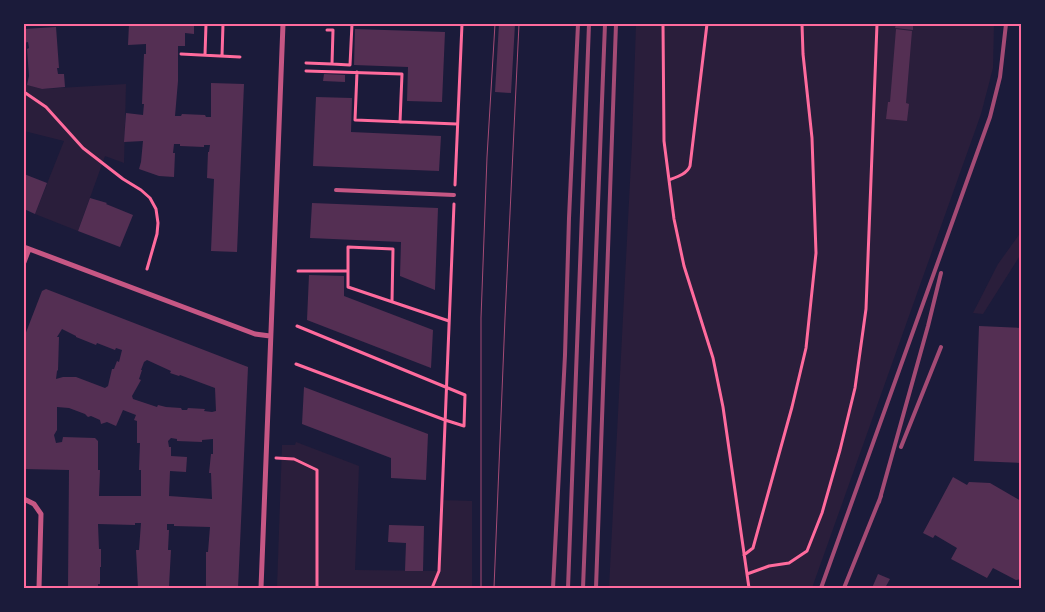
<svg xmlns="http://www.w3.org/2000/svg" width="1045" height="612" viewBox="0 0 1045 612" font-family="Georgia,serif">
  <rect width="100%" height="100%" fill="#1b1b3a"/>
  <path fill="#2a1e3b" d="M636,24H994L993,68L981,114L812,588H609L632,143Z
    M24,84L42,89L126,84L124,163L105,156L78,231L35,214L64,141L24,131Z
    M1021,232V254L983,314L973,313L998,264Z
    M296,442L359,466L355,570L439,571L442,500L472,501V588H277L282,445H295Z"/>
  <path fill="#542f53" fill-rule="evenodd" d="M129,24H194V34L185,33V46H178V81L175,116H181L182,114L205,115L206,117H211V83L244,84L237,252L211,251L214,179L207,178L208,152H209L210,145H204V147L180,146V144H174L173,153H175L174,177L159,176L139,169L141,162L143,141L124,142L126,113L143,115L144,104H142L144,54H146V44L128,45Z
    M499,24H515L511,93L495,92Z
    M896,24H913V30L895,28Z
    M56,27L59,68H57L58,74H64L65,87L42,89L27,85L29,76L27,49L29,48L28,42L24,43V29Z
    M355,29L445,32L442,102L407,101L408,67L354,65Z
    M896,29L912,31L906,103L909,104L907,121L886,119L888,102H890Z
    M324,74L345,75V82L323,81Z
    M316,97L352,98L351,132L441,136L439,171L313,166Z
    M24,174L47,183L35,214L24,209Z
    M90,198L107,203L106,204L133,215L120,247L78,231Z
    M312,203L438,208L435,290L400,276L401,242L310,238Z
    M309,275L344,276V296L433,330L431,368L307,320Z
    M46,289L248,367L238,588H207L206,587V552H208L210,527L174,526V524H167V530H169L168,550H171L169,586H167V588H138L136,550H139L141,523H135V525L98,524L99,549H101V567H100V584H98V588H68L69,470L24,469L25,335L42,291ZM62,329L76,336V337L96,345L97,343L115,350L116,348L122,350L119,362L117,361L114,369H112L108,386L105,388L76,377H63L56,379L57,371L58,370L59,337H57ZM147,360L171,371L170,373L179,376L180,375L215,388L216,411L212,412L204,411L205,409L188,408L187,410H182L181,408L166,407L158,405L157,407L133,399L132,396L141,380L139,379L142,370H141L144,362ZM57,407L69,408L85,414L88,417L91,416L100,420L101,424L107,422L116,426L123,410L136,415L134,420L137,421V443H140L139,470H141V496H99L100,470H98V441L95,438L63,437L62,442L56,443L54,435L57,430ZM171,438L177,439V441L202,442V440L213,439V454H211L209,473H211L212,499L169,496L170,471L186,472L187,457L171,456V447H169L168,441Z
    M979,326L1021,328V463L974,461Z
    M304,387L428,434L426,480L391,478V458L302,424Z
    M953,477L967,485L969,482L990,483L1021,501V579L1016,580L993,568L987,578L951,559L957,548L935,535L933,538L923,533Z
    M389,525L424,526L423,571H405L406,543L388,542Z
    M878,574L890,579L885,588H872Z"/>
  <g fill="none" stroke-linecap="round" stroke-linejoin="round">
    <path stroke="#ff6b9d" stroke-width="3" d="M663,24L664,141L674,219L684,266L713,358L723,407L749,588
      M327,30H333L332,64L350,65L352,24
      M181,54L240,57
      M205,55L206,24
      M222,56L223,24
      M306,63L332,64
      M306,71L402,74L400,122
      M357,72L355,120L457,124
      M24,92L46,107L83,148L123,179L141,190L150,198L156,209L158,223L157,234L147,269
      M669,180C677,177 687,174 690,166L707,24
      M455,185L462,24
      M298,271H348
      M392,302L393,249L348,247V287L449,321
      M296,364L445,420L464,426L465,395L297,326
      M276,458L294,459L317,470V588
      M744,555L753,548L792,407L806,348L816,253L812,138L803,54L802,24
      M747,574L769,566L789,563L807,551L822,513L840,450L855,388L866,309L877,24
      M432,588L439,571L454,204"/>
    <path stroke="#c65784" stroke-width="4" d="M336,190L454,195"/>
    <path stroke="#c65784" stroke-width="5" d="M24,247L255,334L270,336
      M24,262L29,249
      M24,499L34,504L41,514L39,588
      M261,588L283,24"/>
    <path stroke="#a44b75" stroke-width="1" d="M481,588V318L487,157L495,24
      M494,588L505,318L519,24"/>
    <path stroke="#a44b75" stroke-width="4" d="M901,447L941,347
      M879,502L928,326L941,273
      M553,588L565,355L569,218L578,24
      M568,588L589,24
      M583,588L605,24
      M596,588L616,24
      M821,588L990,117L1000,77L1006,24
      M844,588L881,496"/>
  </g>
  <rect width="1045" height="612" fill="none" stroke="#1b1b3a" stroke-width="50"/>
  <rect x="25" y="25" width="995" height="562" fill="none" stroke="#ff6b9d" stroke-width="2"/>
</svg>
